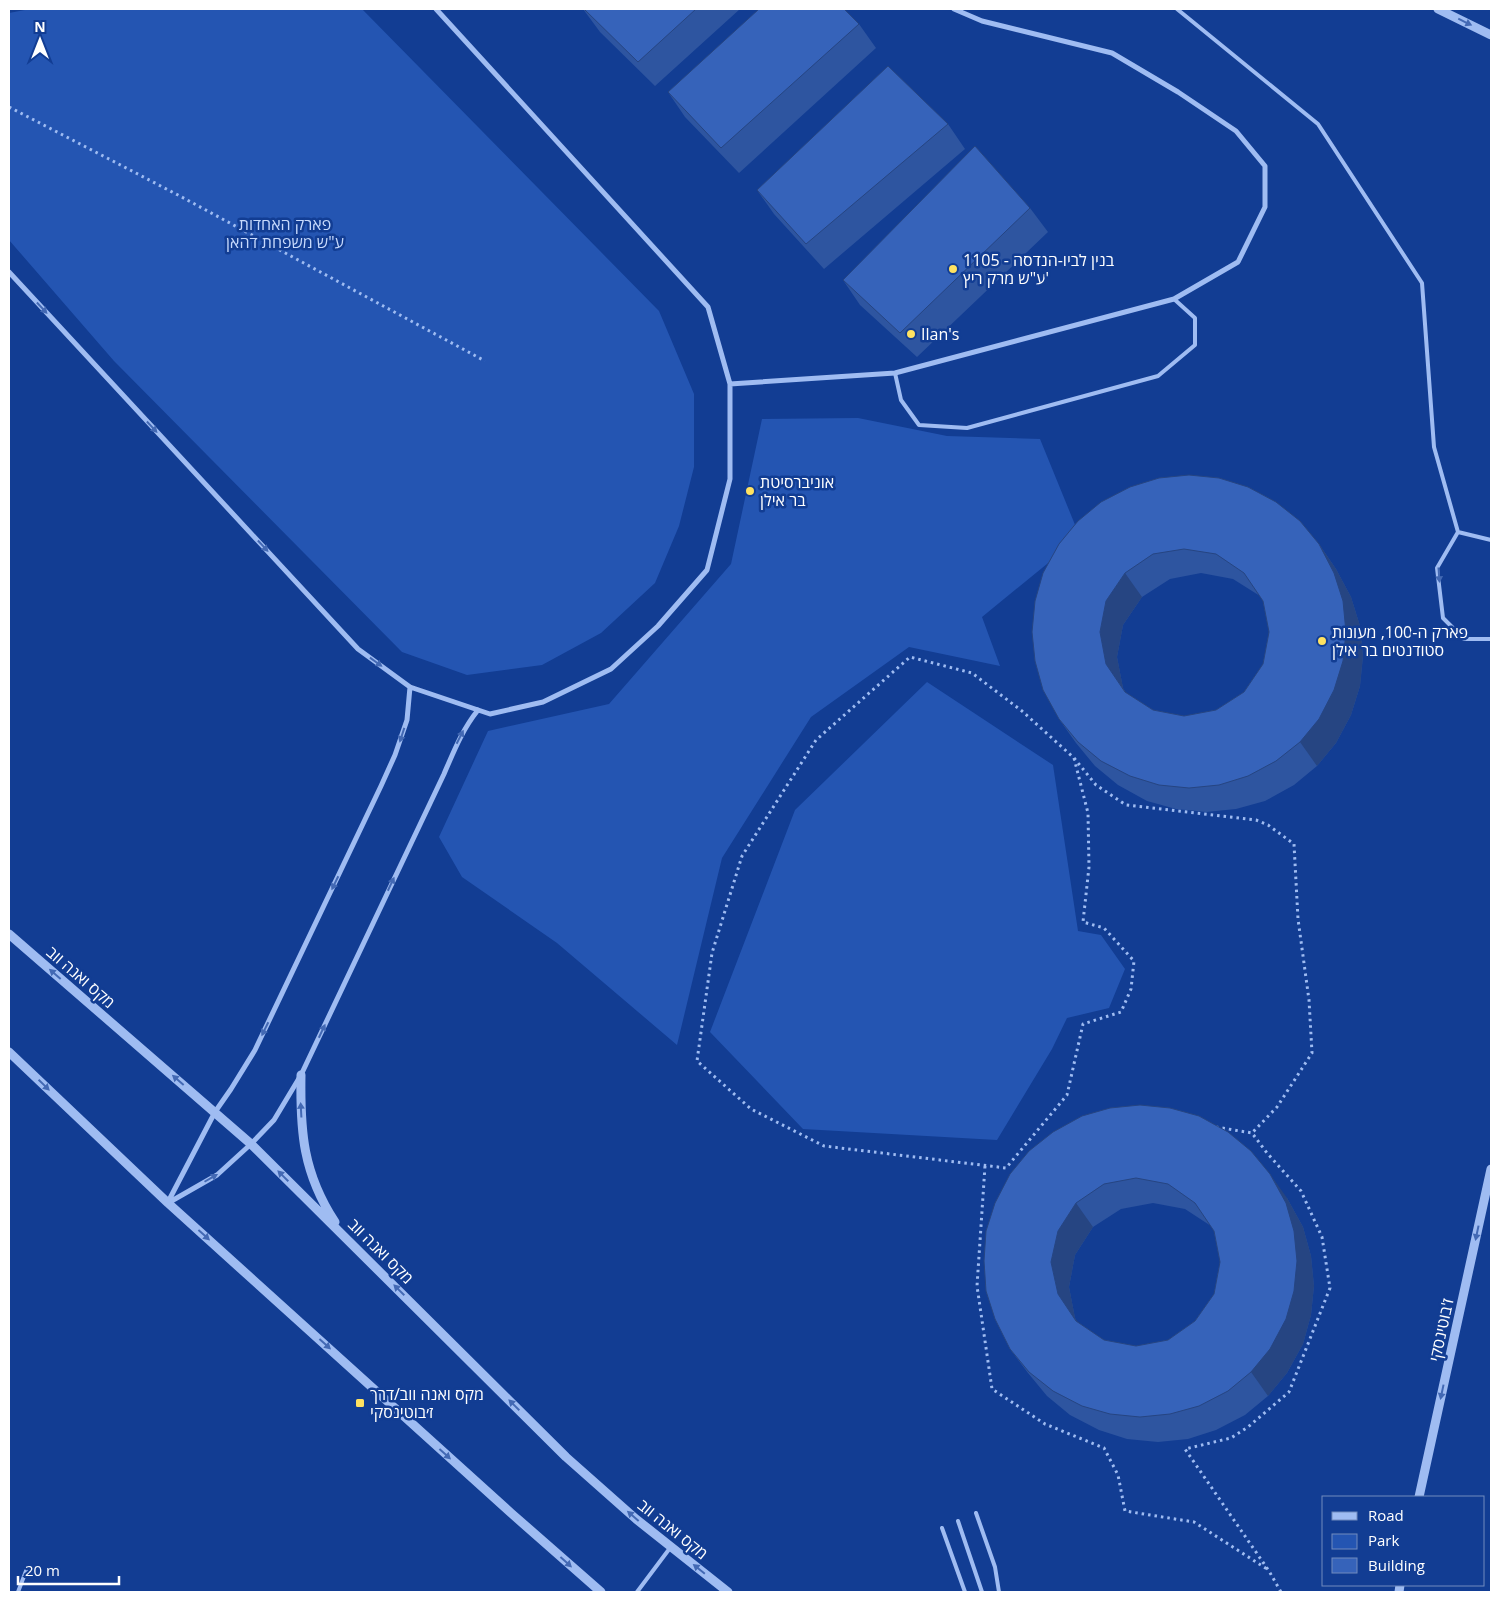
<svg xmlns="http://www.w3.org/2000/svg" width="1500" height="1601" viewBox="0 0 1500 1601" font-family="'Open Sans','Noto Sans Hebrew',sans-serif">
  <rect width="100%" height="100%" fill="#123d93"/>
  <path fill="#2455b2" d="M30,9H362L659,311L694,394V467L679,526L655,583L601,633L542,665L467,675L402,652L114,361L9,240V13Z
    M858,418L947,436L1040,439L1080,537L982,617L1000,666L909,647L811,717L722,858L677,1045L557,943L462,877L439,837L488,731L609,704L731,564L762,419Z
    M927,682L1053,765L1078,931L1101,935L1125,969L1109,1008L1067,1018L1052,1049L997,1140L803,1129L710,1032L795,810Z"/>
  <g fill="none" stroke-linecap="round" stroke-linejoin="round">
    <path stroke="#9fbcf2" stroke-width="3" stroke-dasharray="2.5 4" stroke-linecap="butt" d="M9,107L178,195L485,361
      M1074,758L1088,813L1089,867L1083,922L1104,928L1134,961L1131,989L1121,1012L1083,1024L1067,1095L1006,1168L824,1146L751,1109L697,1061L712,953L742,856L816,740L910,657L972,673L1022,711L1074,758L1096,785L1126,805L1256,820L1268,825L1294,844L1298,919L1309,1000L1312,1053L1277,1107L1252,1133
      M1216,1127L1252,1133L1267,1153L1301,1191L1322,1237L1330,1288L1289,1392L1248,1427L1231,1438L1185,1449L1269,1571L1281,1592
      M985,1166L977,1286L992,1389L1045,1424L1104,1448L1118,1475L1125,1511L1194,1522L1267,1569"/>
    <path stroke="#9fbcf2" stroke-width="4" d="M1177,9L1318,124L1422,283L1434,447L1458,532L1437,568L1443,618L1464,639H1491
      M895,373L901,400L919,425L967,428L1158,376L1195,345V318L1174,299
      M1458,532L1491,540
      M976,1513L995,1567L999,1592
      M958,1521L982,1592
      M942,1528L965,1592
      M18,1592L26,1571
      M637,1592L670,1548"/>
    <path stroke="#9fbcf2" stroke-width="5" d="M9,272L358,649L410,687L490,714L543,702L611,669L658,626L707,570L730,479V384L708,307L436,9
      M730,384L895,373L1174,299L1238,262L1265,207V166L1236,131L1178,92L1112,53L982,21L954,9
      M168,1202L215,1112L231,1089L255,1050L381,786L395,755L407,720L410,687
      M168,1203L217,1175L251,1144L274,1120L301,1075L444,774C454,751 462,730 478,710"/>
    <path stroke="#9fbcf2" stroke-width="9" d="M1438,9L1491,35
      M9,934L251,1144L566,1457L636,1519L728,1592
      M9,1052L168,1203L511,1513L601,1592
      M301,1075C300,1132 303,1173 335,1222
      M1419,1497L1491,1169
      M1399,1592L1400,1585"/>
  </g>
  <path fill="#2e55a0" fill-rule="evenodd" d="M583,9H740L655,86L600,32Z
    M859,24L876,48L739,173L685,117L668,92Z
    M948,124L965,149L824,269L774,214L757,190Z
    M1030,208L1048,232L917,357L860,305L843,280Z
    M1059,544H1319L1336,569L1351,597L1360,626L1363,656L1360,686L1351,715L1336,743L1317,766L1294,785L1265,801L1236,809L1206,812L1176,809L1147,801L1118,785L1095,766L1076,743L1059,719ZM1201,573L1233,579L1260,596L1263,601L1269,632L1263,664L1244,692L1216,710L1184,716L1153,710L1126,693L1123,688L1117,657L1123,625L1142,597L1170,579Z
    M1029,1151L1287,1198L1303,1227L1311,1256L1314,1286L1311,1315L1303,1344L1287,1373L1268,1396L1245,1415L1216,1430L1188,1439L1158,1442L1127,1439L1099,1430L1070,1415L1047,1396L1028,1373L1010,1349ZM1153,1203L1185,1209L1211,1226L1214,1231L1220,1262L1214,1294L1195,1321L1168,1340L1136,1346L1104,1340L1077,1322L1075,1318L1069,1287L1075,1255L1093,1227L1121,1209Z"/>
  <path fill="#264582" d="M1319,544L1336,569L1351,597L1360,626L1363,656L1360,686L1351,715L1336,743L1317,766L1300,742Z
    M1125,573L1142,597L1123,625L1117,657L1123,688L1142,716L1106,664L1100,632L1106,601Z
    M1270,1174L1287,1198L1303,1227L1311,1256L1314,1286L1311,1315L1303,1344L1287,1373L1268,1396L1251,1372Z
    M1076,1203L1093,1227L1075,1255L1069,1287L1075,1318L1093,1346L1058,1294L1051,1262L1058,1231Z"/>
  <path fill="#3663ba" stroke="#264582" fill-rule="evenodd" d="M584,9H696L638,62Z
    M759,9H844L859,24L721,148L668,92Z
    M888,66L948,124L806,244L757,190Z
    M975,146L1030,208L900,333L843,280Z
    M1189,475L1219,478L1248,487L1276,502L1300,521L1319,544L1334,573L1343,601L1346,632L1343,661L1334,690L1319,719L1300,742L1276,761L1248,776L1219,785L1189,788L1159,785L1130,776L1101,761L1078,742L1059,719L1043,690L1035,661L1032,632L1035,601L1043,573L1059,544L1078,521L1101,502L1130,487L1159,478ZM1184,549L1216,554L1244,573L1263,601L1269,632L1263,664L1244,692L1216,710L1184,716L1153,710L1125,692L1106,664L1100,632L1106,601L1125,573L1153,554Z
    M1140,1105L1170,1108L1199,1116L1228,1132L1251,1151L1270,1174L1286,1203L1294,1231L1297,1261L1294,1291L1286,1319L1270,1349L1251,1372L1228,1391L1199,1406L1170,1414L1140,1417L1110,1414L1082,1406L1053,1391L1029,1372L1010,1349L995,1319L986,1291L984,1261L986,1231L995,1203L1010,1174L1029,1151L1053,1132L1082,1116L1110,1108ZM1136,1178L1168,1184L1195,1203L1214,1231L1220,1262L1214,1294L1195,1321L1168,1340L1136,1346L1104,1340L1076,1321L1058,1294L1051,1262L1058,1231L1076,1203L1104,1184Z"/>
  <defs><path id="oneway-solid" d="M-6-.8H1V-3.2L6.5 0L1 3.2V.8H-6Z" transform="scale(1.25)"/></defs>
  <g fill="#4369b4">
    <use href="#oneway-solid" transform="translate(1465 22) rotate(26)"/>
    <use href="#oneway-solid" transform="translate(42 308) rotate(47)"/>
    <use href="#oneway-solid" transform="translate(152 427) rotate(47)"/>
    <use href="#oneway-solid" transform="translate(263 546) rotate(47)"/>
    <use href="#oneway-solid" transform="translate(1439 575) rotate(86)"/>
    <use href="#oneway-solid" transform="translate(376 662) rotate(36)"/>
    <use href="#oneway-solid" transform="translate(402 735) rotate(108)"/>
    <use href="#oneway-solid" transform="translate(460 737) rotate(-63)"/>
    <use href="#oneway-solid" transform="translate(335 883) rotate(116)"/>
    <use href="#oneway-solid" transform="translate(391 884) rotate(-65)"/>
    <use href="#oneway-solid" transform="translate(55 974) rotate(-139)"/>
    <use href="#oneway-solid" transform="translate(265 1029) rotate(116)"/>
    <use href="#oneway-solid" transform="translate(322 1031) rotate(-65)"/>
    <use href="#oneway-solid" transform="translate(178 1080) rotate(-139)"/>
    <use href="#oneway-solid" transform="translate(44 1085) rotate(44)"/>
    <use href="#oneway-solid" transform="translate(301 1110) rotate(-93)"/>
    <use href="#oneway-solid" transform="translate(283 1176) rotate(-135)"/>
    <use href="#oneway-solid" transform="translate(211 1178) rotate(-30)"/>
    <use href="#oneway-solid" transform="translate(1477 1233) rotate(102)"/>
    <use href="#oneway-solid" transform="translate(204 1235) rotate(42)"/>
    <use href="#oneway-solid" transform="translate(399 1290) rotate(-135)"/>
    <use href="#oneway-solid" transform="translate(325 1344) rotate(42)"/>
    <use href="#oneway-solid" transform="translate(1442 1392) rotate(102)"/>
    <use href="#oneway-solid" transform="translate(514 1405) rotate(-135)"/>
    <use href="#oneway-solid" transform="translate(445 1454) rotate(42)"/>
    <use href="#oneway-solid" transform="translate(633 1516) rotate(-139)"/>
    <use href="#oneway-solid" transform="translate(566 1562) rotate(42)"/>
    <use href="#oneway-solid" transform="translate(699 1569) rotate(-141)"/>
  </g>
  <g fill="#ffe261" stroke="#123d93" stroke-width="2">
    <circle cx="953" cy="269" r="5"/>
    <circle cx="911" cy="334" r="5"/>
    <circle cx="750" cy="491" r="5"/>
    <circle cx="1322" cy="641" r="5"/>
    <rect x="355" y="1398" width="10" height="10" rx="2.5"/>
  </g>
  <g text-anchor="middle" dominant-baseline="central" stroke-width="5" stroke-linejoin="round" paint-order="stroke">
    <g font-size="16" fill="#c7dafd" stroke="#123d93">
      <text x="285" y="224">פארק האחדות<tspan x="285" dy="18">ע"ש משפחת דהאן</tspan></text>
    </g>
    <g font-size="16" fill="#fff" stroke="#123d93" text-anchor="start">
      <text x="963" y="260">1105 - בנין לביו-הנדסה<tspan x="963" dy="18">ע"ש מרק ריץ'</tspan></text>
      <text x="921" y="334">Ilan's</text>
      <text x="760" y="482">אוניברסיטת<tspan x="760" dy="18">בר אילן</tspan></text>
      <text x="1332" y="632">פארק ה-100, מעונות<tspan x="1332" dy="18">סטודנטים בר אילן</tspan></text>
      <text x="370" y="1394">מקס ואנה ווב/דרך<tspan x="370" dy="18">ז׳בוטינסקי</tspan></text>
    </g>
    <g font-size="16" fill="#fff" stroke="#123d93">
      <text transform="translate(81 977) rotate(41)">מקס ואנה ווב</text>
      <text transform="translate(381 1251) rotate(45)">מקס ואנה ווב</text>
      <text transform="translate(1441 1330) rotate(-78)">ז'בוטינסקי</text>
      <text transform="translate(673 1529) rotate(39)">מקס ואנה ווב</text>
    </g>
  </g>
  <rect width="1500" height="1601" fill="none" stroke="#ffffff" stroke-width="20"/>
  <rect x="1322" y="1496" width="162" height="90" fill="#123d93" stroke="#718bbe"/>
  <rect x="1332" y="1512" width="25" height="8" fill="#9fbcf2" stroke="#718bbe"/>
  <text x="1368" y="1521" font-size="15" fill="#ffffff">Road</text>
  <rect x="1332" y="1534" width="25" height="15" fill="#2455b2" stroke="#718bbe"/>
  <text x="1368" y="1546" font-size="15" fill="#ffffff">Park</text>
  <rect x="1332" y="1558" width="25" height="15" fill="#3663ba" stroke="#718bbe"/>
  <text x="1368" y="1571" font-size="15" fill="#ffffff">Building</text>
  <g transform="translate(40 40)" stroke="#123d93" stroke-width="4" paint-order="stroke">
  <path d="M0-4L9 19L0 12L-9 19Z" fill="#ffffff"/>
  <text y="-8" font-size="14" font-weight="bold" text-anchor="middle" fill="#ffffff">N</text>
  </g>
  <path d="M18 1576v8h101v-8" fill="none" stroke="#ffffff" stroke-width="2.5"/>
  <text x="25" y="1576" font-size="15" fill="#ffffff" stroke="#123d93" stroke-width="4" paint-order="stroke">20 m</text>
</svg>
